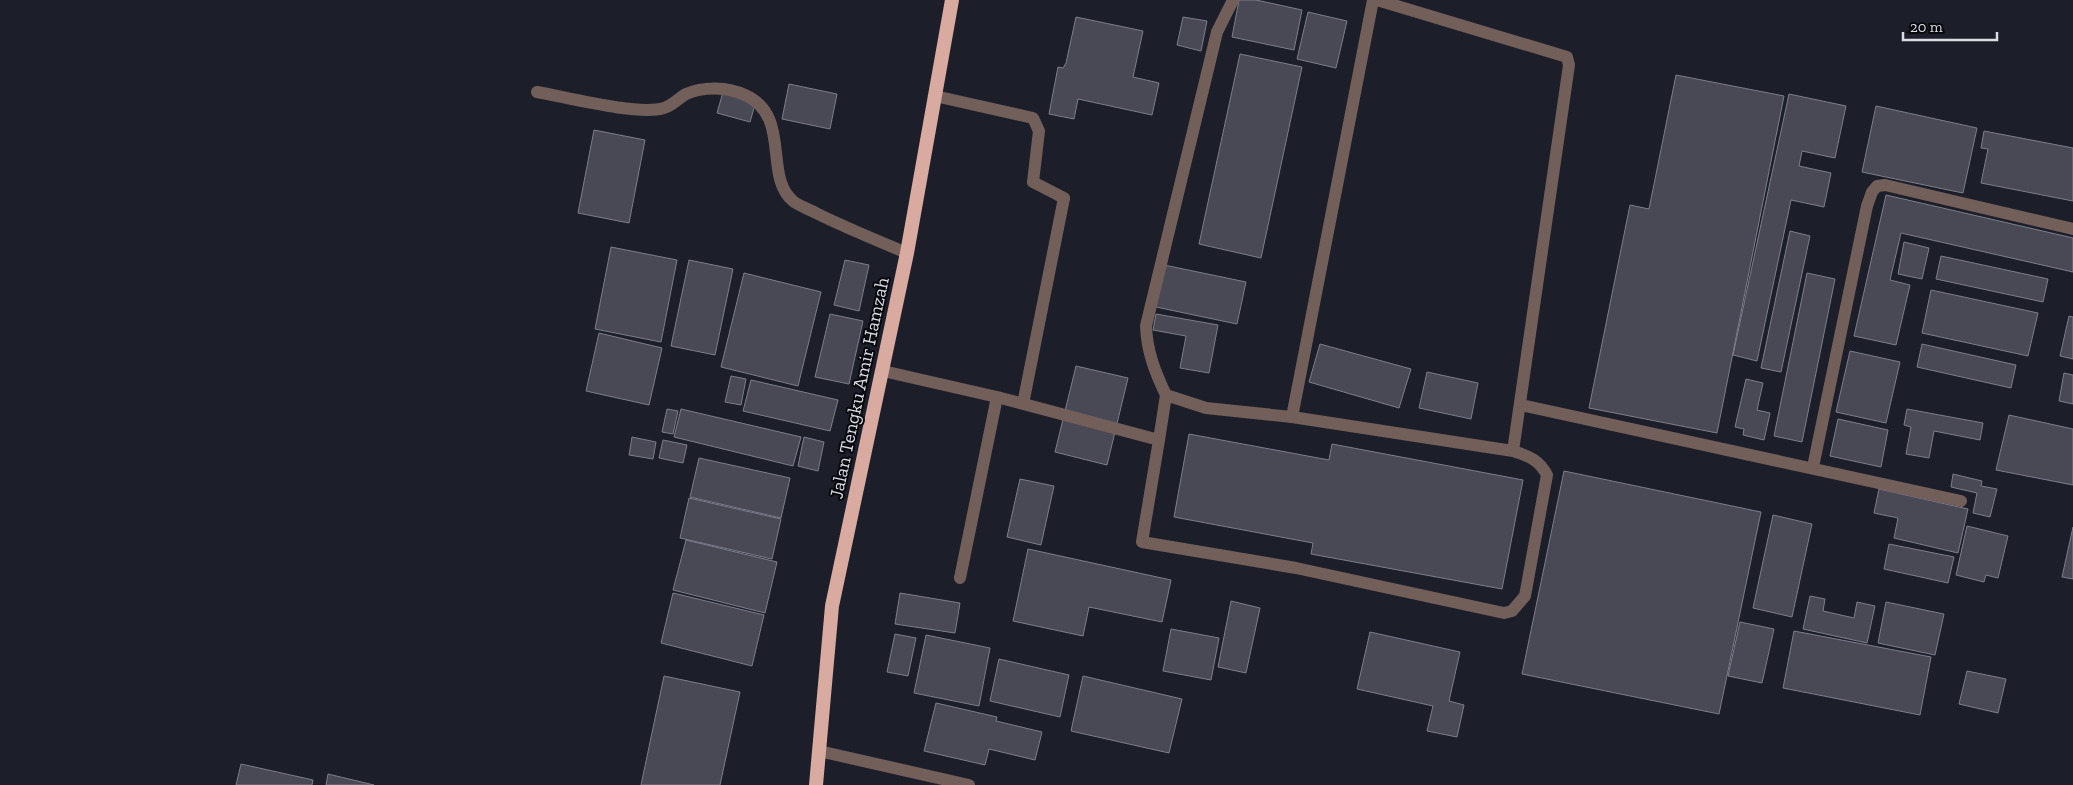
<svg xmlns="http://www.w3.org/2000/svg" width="2073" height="785" viewBox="0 0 2073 785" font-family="'Zilla Slab',serif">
  <rect width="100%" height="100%" fill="#1c1f2a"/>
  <path fill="#484955" stroke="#7d7e8c" d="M1239,0H1256L1302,10L1294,50L1232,37Z
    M1308,12L1347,21L1336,68L1297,59Z
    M1076,17L1143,31L1133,77L1159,83L1152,115L1078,99L1074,119L1049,114L1058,67L1063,68L1066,63Z
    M1183,17L1207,21L1201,51L1177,45Z
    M1240,54L1302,67L1261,258L1199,244Z
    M1676,75L1784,96L1717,433L1589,408L1630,205L1649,209Z
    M789,84L837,94L830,129L782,119Z
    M723,92L756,101L750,122L717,113Z
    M1789,94L1846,106L1835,158L1802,151L1799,166L1831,173L1824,207L1791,200L1757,361L1733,355Z
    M1876,106L1977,128L1963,193L1862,172Z
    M594,130L645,140L629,223L578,213Z
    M1984,131L2073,148V201L1981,183L1988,149L1981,148Z
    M1886,195L2073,238V272L1901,233L1890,280L1910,285L1896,345L1854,336Z
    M1790,231L1810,236L1781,372L1761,368Z
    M1904,242L1929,248L1922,279L1898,274Z
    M611,247L677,260L661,342L595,329Z
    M1941,256L2048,279L2043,302L1936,279Z
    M689,260L733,269L715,355L671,346Z
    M845,260L869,265L859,311L834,305Z
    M1164,265L1246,282L1237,324L1156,307Z
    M744,273L821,292L798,386L721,367Z
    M1807,273L1835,279L1802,442L1774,436Z
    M1931,290L2038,313L2028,356L1922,333Z
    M830,314L863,321L849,384L815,377Z
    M1156,314L1218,325L1209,373L1180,368L1186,336L1153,330Z
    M2069,316L2073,317V359L2060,356Z
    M599,333L662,348L649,405L586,391Z
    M1320,344L1411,369L1399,408L1309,382Z
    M1922,344L2016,365L2011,388L1917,367Z
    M1850,351L1900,362L1886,423L1836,412Z
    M1076,366L1128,378L1107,465L1055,452Z
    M1427,372L1478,383L1471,419L1419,408Z
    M2064,373L2073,375V404L2059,401Z
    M731,376L746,379L741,405L725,402Z
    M1746,379L1763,383L1757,410L1770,413L1764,440L1743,435L1744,429L1735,427Z
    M751,380L838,400L830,431L743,411Z
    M667,409L678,411L673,434L662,432Z
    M681,409L801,437L793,466L674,437Z
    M1907,409L1983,423L1980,440L1934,431L1929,458L1906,454L1911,427L1904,425Z
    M2009,415L2073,429V485L1996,470Z
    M1838,419L1888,430L1881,467L1830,456Z
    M1189,434L1329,460L1332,444L1523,480L1502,589L1311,554L1313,543L1174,517Z
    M632,437L656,442L653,459L629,455Z
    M804,437L824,442L818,471L798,466Z
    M663,440L687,445L683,463L659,458Z
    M699,458L790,478L781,518L690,497Z
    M1564,471L1761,512L1719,714L1522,674Z
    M1953,474L1982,481L1981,486L1997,489L1990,517L1973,513L1977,493L1951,487Z
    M1020,479L1054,486L1041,545L1007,537Z
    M1879,489L1968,509L1958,553L1894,538L1898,518L1874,513Z
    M689,498L781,519L772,559L680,538Z
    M1773,515L1812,524L1792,617L1753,608Z
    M1967,526L2008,536L1998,578L1986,575L1984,582L1956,575Z
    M2073,527V579L2062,577Z
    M686,540L777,562L765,613L673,590Z
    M1889,544L1954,557L1948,583L1884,569Z
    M1028,549L1171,580L1162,622L1089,607L1083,636L1013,621Z
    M673,593L764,615L752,666L661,643Z
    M900,593L960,603L955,633L895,624Z
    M1810,596L1825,599L1823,611L1854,618L1857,602L1875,606L1867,643L1803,629Z
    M1231,601L1260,608L1246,673L1218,667Z
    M1886,602L1944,614L1935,655L1878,643Z
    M1740,622L1774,629L1762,683L1728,676Z
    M1171,629L1219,638L1211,680L1163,671Z
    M1794,631L1931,657L1920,715L1783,688Z
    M1370,632L1460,652L1449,701L1464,705L1457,737L1427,731L1433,706L1357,689Z
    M895,634L916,638L908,676L887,672Z
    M926,635L990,648L979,706L914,693Z
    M999,659L1069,675L1060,717L990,701Z
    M1967,671L2006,679L1998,713L1959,704Z
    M664,676L740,692L720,785H641Z
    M1083,676L1182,699L1169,753L1071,731Z
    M936,703L997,717L996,721L1042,732L1035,760L989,749L985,765L924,751Z
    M241,764L313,780L312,785H236Z
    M328,774L374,785H326Z"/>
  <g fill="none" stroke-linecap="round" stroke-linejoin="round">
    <path stroke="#735f5a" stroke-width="12" d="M1377,0L1567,57L1569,65L1513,451
      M537,92C566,97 638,116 664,108C672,106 679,98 686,94C704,86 728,87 745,95C792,116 763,176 793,201C799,206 809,209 816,213C846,228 876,240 907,253
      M935,96L1033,118L1039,131L1033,182L1064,198L1023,404
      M883,371L997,397L1159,440L1166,395L1206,408L1292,417L1513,451C1529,456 1539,460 1547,475L1525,596L1512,611L1504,613L1296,568L1142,542L1159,440
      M1166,395C1155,372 1147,352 1146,326L1217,32L1233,0
      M1521,405L1961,501
      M1292,417L1373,0
      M1813,467L1867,206L1872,192L1877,186L1885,185L2073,229
      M960,578L997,397
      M819,751L969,785"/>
    <path stroke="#d8aaa0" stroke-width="14" d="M816,785L832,606L907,253L952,0"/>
  </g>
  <g text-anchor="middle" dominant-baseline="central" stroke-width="4" stroke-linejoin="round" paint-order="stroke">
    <g font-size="19" fill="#dbdde4" stroke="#08090e">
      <text transform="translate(859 388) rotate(-78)">Jalan Tengku Amir Hamzah</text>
    </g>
  </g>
  <path d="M1903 32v8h94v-8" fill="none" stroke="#dbdde4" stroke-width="2.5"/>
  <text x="1910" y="32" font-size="15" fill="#dbdde4" stroke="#08090e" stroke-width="4" paint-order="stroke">20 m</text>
</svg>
